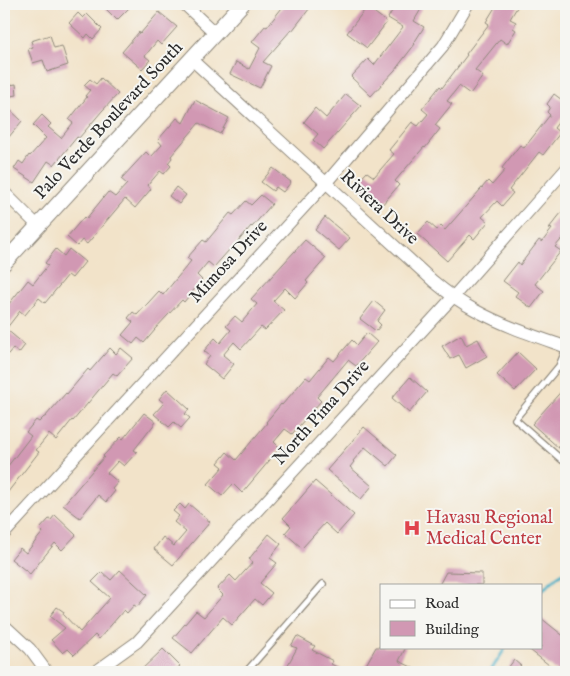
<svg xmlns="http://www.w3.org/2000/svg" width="570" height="676" viewBox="0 0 570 676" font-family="'IM FELL English',serif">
  <rect width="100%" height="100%" fill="#f6f6f2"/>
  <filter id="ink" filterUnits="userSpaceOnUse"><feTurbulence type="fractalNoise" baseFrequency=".02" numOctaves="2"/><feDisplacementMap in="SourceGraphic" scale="10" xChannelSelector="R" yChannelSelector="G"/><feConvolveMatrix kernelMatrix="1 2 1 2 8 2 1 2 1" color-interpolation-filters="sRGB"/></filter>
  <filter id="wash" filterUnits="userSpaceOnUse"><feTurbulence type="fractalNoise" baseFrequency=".0096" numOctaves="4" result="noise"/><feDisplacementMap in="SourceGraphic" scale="20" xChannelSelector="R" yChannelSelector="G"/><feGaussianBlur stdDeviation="1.12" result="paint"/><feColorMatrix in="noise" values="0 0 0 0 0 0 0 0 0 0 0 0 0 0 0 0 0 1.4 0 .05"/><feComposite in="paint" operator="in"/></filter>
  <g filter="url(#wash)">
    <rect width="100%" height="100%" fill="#f2e3c9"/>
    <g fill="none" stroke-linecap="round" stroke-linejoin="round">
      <path stroke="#48b0c8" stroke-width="3" d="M541,591L557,577L566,571
        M490,672L506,647"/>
    </g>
    <g id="blocks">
      <path fill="#d198b3" d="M101,4H133L117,20Z
        M285,4H313L292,31L291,30L263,62L271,66L260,88L230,74L236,62L249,69L260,48L252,42L265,26L267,27Z
        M396,4H424L414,21L424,27L414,43L415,44L395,70L371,96L351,77L368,59L374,65L403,27L388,18Z
        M497,4H519L510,19L516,22L513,28L516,30L507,44L500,39L475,70L483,76L470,94L459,86L447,101L452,104L435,125L440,129L425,148L424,147L395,181L399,185L381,206L356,184L367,172L374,177L394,154L389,150L412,122L418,126L428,114L422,109L440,86L442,88L467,55L466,54L489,24L486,22Z
        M367,7L387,22L367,48L347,33Z
        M159,12L177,27L161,45L157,41L145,56L150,60L142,69L122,52L139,32L140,34Z
        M78,13L83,18L87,14L102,29L93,39L88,34L85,38L69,23Z
        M50,35L54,48L62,46L68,65L47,72L43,60L33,63L28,49L33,47L31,41Z
        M101,78L118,94L102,111L79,138L77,137L54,165L48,161L34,182L14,169L19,161L23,164L29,155L30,156L46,138L33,125L42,115L51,124L48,127L61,138L73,123L69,120L87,97L85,96L90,90L84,85L90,79L96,84Z
        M16,84L17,95L4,97V86Z
        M346,94L361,106L323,149L313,140L318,134L304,122L315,108L326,118Z
        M554,94L566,103V112L554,128L560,133L543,155L539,152L509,190L513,193L502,206L497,201L482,217L488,222L474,239L470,235L447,261L417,234L428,222L437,230L441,226L445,230L488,181L492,185L505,170L502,168L520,145L524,148L550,115L547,112L550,107L547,104Z
        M195,100L229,118L220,134L199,123L171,156L172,158L168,163L171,166L164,174L160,171L148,185L151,189L135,208L125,199L87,244L82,240L77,246L67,237L84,217L86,219L108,192L115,197L127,184L121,179L146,152L151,157L162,145L158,140L177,118L183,123Z
        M4,104L22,121L4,143Z
        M273,168L291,182L283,192L276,187L273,191L261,182Z
        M176,187L186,195L179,204L169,196Z
        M261,195L272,204L252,227L251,226L231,250L230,249L214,267L208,262L197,275L202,280L184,302L182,300L154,330H155L144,343L138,338L133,344L122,335L133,322L128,318L133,312L137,315L159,291L163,295L191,261L187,258L203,240L206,242L230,213L233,215L246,201L251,205Z
        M566,207V234L555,247L561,251L535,284L544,291L531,308L515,296L518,292L503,281L518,262L520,265L539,240L542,242L552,229L549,228Z
        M325,217L350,238L339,250L315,230Z
        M305,240L326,258L306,281L308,283L295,298L285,288L273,301L284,310L265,330L261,327L241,349L234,342L223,355L234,364L222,379L204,364L210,356L204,351L215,338L220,343L231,330L226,326L235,316L242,322L257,304L251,299Z
        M56,249L64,256L69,249L85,262L72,278L68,275L45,303L39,298L25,315L20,311L6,329L25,345L19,353L13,348L4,359V310L28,280L33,284L48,265L45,263Z
        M374,301L385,310L377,321L381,325L376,331L360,319Z
        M367,333L377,342L356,366L348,360L317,397L321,401L292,434L285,429L274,442L280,448L242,493L233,484L222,496L208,484L223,467L218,463L227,452L236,460L267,423L266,422L281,404L282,405L306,377L310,380L329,357L334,361L352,340L357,345Z
        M461,335L466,345L478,339L487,356L466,368L459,355L450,359L442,346Z
        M110,348L116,354L121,348L133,358L117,376L113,373L73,421L72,420L56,440L49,434L36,450L39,452L4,497V471L31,436L26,432L36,420L39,422L44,417H45L66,393L67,394L88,369L90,371Z
        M518,352L536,369L515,391L497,375Z
        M410,377L427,392L409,413L392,398Z
        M566,386V442L560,449L532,424Z
        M167,389L189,409L185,414L190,418L181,428L174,422L169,427L154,414L164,403L159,399Z
        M144,413L156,422L134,450L137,452L124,466L118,461L107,473L118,482L112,489L115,491L106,502L98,495L80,518L63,505L104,457L103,456L121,437L123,439Z
        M364,427L397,455L388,466L365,447L353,461L354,462L350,467L372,486L361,499L327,470Z
        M315,481L354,515L337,534L325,523L302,548L285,533L291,526L283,518Z
        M180,504L185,509L189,504L210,522L173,565L154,549L163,537L174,546L186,532L174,522L179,516L173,511Z
        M55,515L76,535L62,550L55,543L30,574L11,559L20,548L26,553L43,532L40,529L49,519L51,520Z
        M269,534L281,544L270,558L277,563L260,583L272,593L262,605L255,599L232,625L223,617L192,653L173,638L196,611L204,617L223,595L217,589L230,575L236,581L253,562L249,559Z
        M120,570L147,595L137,607L134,605L127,613L124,610L99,639L95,635L74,655L68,649L63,653L51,640L65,628L50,616L57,607L64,612L63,614L80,632L110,598L92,582L102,572L111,580Z
        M446,572L482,573V585H439Z
        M541,618L566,638V672H558L526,647H541Z
        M297,636L315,646L312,650L333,661L331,664L347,672H284L297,648L291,646Z
        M376,647H406L399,661L422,672H362Z
        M163,649L180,666L173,672H139Z
        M514,660L521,666L516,672H505Z"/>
    </g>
  </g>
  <g filter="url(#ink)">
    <use href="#blocks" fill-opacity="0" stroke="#8e877a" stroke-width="1"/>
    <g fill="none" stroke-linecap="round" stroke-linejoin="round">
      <g stroke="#8e877a" stroke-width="8">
        <path id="service" d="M566,349L559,366L515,419L562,460L566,456
          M246,672L323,584"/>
      </g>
      <g stroke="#8e877a" stroke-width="13">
        <path id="minor" d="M184,4L215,33
          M191,59L433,281C446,292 460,302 475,310C504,326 535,336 566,347
          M4,192L38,226
          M4,534L326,183L443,46L468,4
          M4,625L30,649L47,672
          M95,672L137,642L453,297L566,169"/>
      </g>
      <g stroke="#8e877a" stroke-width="17">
        <path id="secondary" d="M4,263L242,4"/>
      </g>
      <use href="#service" stroke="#fff" stroke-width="5.5"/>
      <use href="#minor" stroke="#fff" stroke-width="11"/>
      <use href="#secondary" stroke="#fff" stroke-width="15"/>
    </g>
  </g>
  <defs>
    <g id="hospital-bare" transform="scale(1.35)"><path d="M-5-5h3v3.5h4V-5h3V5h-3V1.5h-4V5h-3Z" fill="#e0444e" stroke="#f6f6f2" stroke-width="2.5" paint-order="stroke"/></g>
  </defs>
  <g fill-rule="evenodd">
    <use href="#hospital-bare" x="412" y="528"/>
  </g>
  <g text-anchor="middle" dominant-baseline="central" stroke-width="4" stroke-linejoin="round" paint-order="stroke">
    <g font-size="18" fill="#2b2b2b" stroke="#f6f6f2">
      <text transform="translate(109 121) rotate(-47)">Palo Verde Boulevard South</text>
      <text transform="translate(379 208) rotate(43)">Riviera Drive</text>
      <text transform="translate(229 262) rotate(-47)">Mimosa Drive</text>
      <text transform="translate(322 413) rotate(-48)">North Pima Drive</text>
    </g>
    <g font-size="18" fill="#be3a42" stroke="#f6f6f2" text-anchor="start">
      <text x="426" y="518">Havasu Regional<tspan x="426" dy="21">Medical Center</tspan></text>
    </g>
  </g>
  <rect width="570" height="676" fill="none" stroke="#f6f6f2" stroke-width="20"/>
  <rect x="380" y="584" width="162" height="65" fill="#f6f6f2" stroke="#a5a5a2"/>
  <rect x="390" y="600" width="25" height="8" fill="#ffffff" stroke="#a5a5a2"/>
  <text x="425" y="608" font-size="15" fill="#2b2b2b">Road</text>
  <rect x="390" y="621" width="25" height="15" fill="#d198b3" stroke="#a5a5a2"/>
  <text x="425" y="634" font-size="15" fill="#2b2b2b">Building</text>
</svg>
